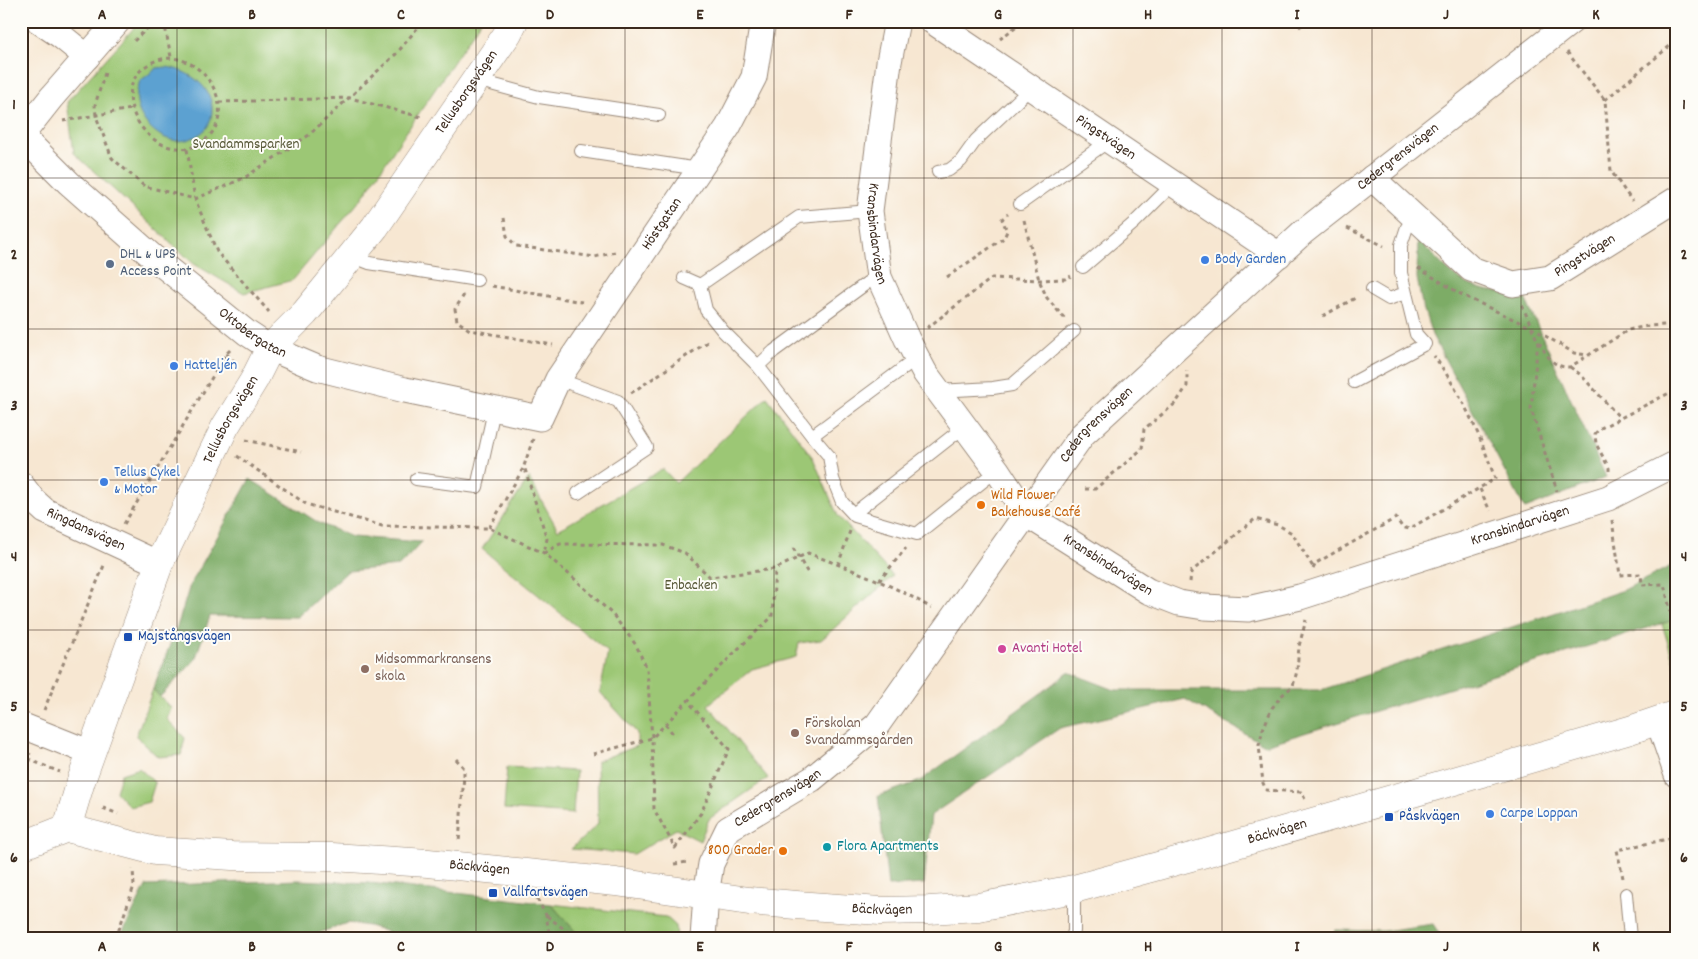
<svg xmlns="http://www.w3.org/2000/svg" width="1698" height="959" viewBox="0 0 1698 959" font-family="Dekko,sans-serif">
  <rect width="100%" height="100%" fill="#fdfcf7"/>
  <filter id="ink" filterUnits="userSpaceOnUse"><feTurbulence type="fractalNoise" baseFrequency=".02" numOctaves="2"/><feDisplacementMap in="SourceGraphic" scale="10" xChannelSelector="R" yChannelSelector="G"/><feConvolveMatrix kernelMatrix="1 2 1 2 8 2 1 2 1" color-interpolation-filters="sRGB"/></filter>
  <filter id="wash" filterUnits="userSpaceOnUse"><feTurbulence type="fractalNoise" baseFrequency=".0096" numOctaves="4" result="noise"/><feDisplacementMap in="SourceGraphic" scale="20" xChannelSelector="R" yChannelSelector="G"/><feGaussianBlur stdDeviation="1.12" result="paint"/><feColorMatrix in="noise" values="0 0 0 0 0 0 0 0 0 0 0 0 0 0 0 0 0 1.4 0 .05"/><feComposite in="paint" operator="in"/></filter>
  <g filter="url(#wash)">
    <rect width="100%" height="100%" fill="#f7e7d2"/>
    <path fill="#9cc774" stroke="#6c7849" d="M140,21H481L362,198L293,280L244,293L194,264L74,153L67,102Z
      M767,397L813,458L838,516L893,576L821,640L799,643L796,657L752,669L708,705L768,778L709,819L700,841L676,829L634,854L571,849L598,824L597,761L637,746V733L600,692L608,652L482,549L529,478L558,530L663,469L676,483Z
      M1677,619V672L1662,624Z
      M153,689L171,708L167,719L185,738L181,755L158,757L136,736Z
      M507,767L576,771L573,814L504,809Z
      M139,768L155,783L149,802L130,807L116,792L121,774Z
      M551,904L666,917L676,926L677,938H581Z"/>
    <path fill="#7dac66" stroke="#5c6b42" d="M1418,239C1432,254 1451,277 1470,285C1486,292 1506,293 1523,294L1606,477L1525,509L1432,335L1422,304L1417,278Z
      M250,479L319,523L352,537L422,542L399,566L348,571L297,617L210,616L195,660L160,697L153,689L179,621L190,585Z
      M1677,563V619L1265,745L1185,699L1060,728L931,815L924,884L888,886L878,796L920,781L1055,683L1068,672L1115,690H1321L1624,590Z
      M298,880L370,883L551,904L581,938H407L369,926L347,923L313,935L312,938H120L146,886Z
      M1433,924L1442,938H1327L1336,930L1383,931Z"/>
    <path fill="#5ca1d1" stroke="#4c6678" d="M166,67C190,70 218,90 211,118C210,125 204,132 198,135C179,147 160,139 147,124C136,110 134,97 140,81L157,68Z"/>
  </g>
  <g filter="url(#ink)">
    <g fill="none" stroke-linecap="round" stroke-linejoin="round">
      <g stroke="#998878" stroke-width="14">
        <path id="lane" d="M476,80L539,97L659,115
          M581,151L699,169
          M938,172L949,170L961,161L976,140L1031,88
          M1020,204L1110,140
          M351,256L369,263L477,280
          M1083,267L1134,223L1174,183
          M684,278L700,285L706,310L723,331L758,366L812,436L829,456L833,479L842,502L855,516L917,534L997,470
          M700,285L799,217L870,211
          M1372,289L1389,299L1405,293
          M758,366L774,351L871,280L879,277
          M558,379L618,401L647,447L578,493
          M1354,382L1425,344L1416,334L1401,273V245L1407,227
          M938,391L993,388L1012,385L1074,331
          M812,436L917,358
          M416,479L477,487L494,410
          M855,516L857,511L964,427
          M1626,894L1630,938
          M1072,938L1074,931V889"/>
      </g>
      <g stroke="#998878" stroke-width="27">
        <g id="street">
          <path d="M39,21L61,36L87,57"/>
          <path id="s1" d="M897,21L889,62L870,211L879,277L907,339L925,373L997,470L1026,514L1148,591L1179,603L1204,607L1248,609L1300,597L1608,498L1677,463"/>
          <path id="s2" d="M932,21L1279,255"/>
          <path d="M21,136L51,98L118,21"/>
          <path id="s3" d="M22,136L69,183L154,258L247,333L270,348L317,368L405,390L540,418L558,379L728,127L754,77L763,21"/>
          <path id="s4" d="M1372,178L1471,269L1513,284L1550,278L1677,199"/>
          <path id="s5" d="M21,484L33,500L45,511L159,564"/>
          <path d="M1658,720L1677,775"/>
          <path d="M21,725L91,753"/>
          <path id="s6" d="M703,938L706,895L711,864L728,829L812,779L877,725L1083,434L1302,233L1572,21"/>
        </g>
      </g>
      <g stroke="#998878" stroke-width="29">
        <g id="secondary">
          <path id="s7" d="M67,828L155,851L232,856L332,857L428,863L616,882L749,901L796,905L880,911L929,910L978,907L1074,889L1202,854L1630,730L1677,714"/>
          <path id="s8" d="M67,828L81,781L159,564L225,427L254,380L270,348L305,313L375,227L508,33L514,21"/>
          <path d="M21,846L67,828"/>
        </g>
      </g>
      <path stroke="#998878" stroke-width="3" stroke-dasharray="4 4" stroke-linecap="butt" d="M164,21L171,57
        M1299,27L1307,21
        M1000,39L1023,21
        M134,41L155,21
        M1567,52L1605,100L1611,171L1632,201
        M105,73L95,105L96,116L112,158L144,186L195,199L244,178L309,135L397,53L423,21
        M1605,100L1677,40
        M219,102L350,98L421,117
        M63,121L131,109
        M187,149C179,148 170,148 164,145C137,134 117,94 141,70C192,24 261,125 187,149L195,199L217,252L269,312
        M504,218L507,236L516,246L595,257L615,252
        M1024,220L1039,280L1047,298L1065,319
        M1347,228L1384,246
        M1418,268L1464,296L1532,328L1574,353L1587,355
        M947,277L1004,238L1007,231L1002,219L1008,214
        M492,286L582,302
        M464,295L455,309L457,321L470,330L553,345
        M1522,305L1538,342L1531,409L1557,491
        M1323,316L1357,297
        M927,328L992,278L1039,280L1065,279L1071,276
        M1539,342C1547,355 1552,368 1570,367L1628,330L1648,326L1677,324
        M226,354L235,362
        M1570,367L1581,375L1620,418
        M631,393L709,341
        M533,439L524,466L547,539L544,553
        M246,440L301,452
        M237,456L306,504L382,526L489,528L544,553L577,581L613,615L636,645L647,669L652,738L654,809L675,848L701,813L729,749L688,701
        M1609,471V468L1596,444L1595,434L1599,429L1677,389
        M1085,489H1095L1142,449L1144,429L1176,403L1187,386V370
        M1480,489L1490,511
        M1612,520L1620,575L1641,574L1642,585L1664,584L1677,638
        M124,524L226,354L232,348
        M489,528L524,467
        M793,548L809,575
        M544,553L560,544L663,545L685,553L710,577L775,569L808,553C849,569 893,584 931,608
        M838,565L850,531
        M1313,569L1316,563L1396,518L1402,527L1409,529L1495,479C1481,436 1461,393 1434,356
        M879,581L906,548
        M1190,582L1191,572L1255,519L1278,525L1292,533L1313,567
        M44,710L105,563
        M665,724L675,736
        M593,754L652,738L735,652L772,617L775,569
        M28,759L60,772
        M456,759L464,768V775L459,842
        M21,777L30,753
        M1305,799L1301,792L1266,790L1263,783L1259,745L1263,729L1272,708L1281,696L1293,686L1297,671L1299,646L1306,620
        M103,808L118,814
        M674,864L688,862
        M1623,878L1617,850L1677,837
        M537,899L546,915L550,938
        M547,916L576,938
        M116,938L134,886L133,869"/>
      <use href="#lane" stroke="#fff" stroke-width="12"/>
      <use href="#street" stroke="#fff" stroke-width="25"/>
      <use href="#secondary" stroke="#fff" stroke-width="28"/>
    </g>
  </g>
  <path fill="none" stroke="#3b2a1e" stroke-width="1" stroke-opacity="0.55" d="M177,21V938M326,21V938M476,21V938M625,21V938M774,21V938M924,21V938M1073,21V938M1222,21V938M1372,21V938M1521,21V938M21,178H1677M21,329H1677M21,480H1677M21,630H1677M21,781H1677"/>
  <g fill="#3f7fe0" stroke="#fdfcf7" stroke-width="2">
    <circle cx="1205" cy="260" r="5"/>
    <circle cx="174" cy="366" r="5"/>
    <circle cx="104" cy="482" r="5"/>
    <circle cx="1490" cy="814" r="5"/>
  </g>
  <circle fill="#5c6f8a" stroke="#fdfcf7" stroke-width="2" cx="110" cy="264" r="5"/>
  <g fill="#e8710a" stroke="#fdfcf7" stroke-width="2">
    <circle cx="981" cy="505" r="5"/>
    <circle cx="783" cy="851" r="5"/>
  </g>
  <g fill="#1a4fb4" stroke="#fdfcf7" stroke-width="2">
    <rect x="123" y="632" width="10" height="10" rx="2.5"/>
    <rect x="1384" y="812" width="10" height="10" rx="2.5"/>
    <rect x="488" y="888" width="10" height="10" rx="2.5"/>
  </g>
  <circle fill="#d1479c" stroke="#fdfcf7" stroke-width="2" cx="1002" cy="649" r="5"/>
  <g fill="#8d6e63" stroke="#fdfcf7" stroke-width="2">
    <circle cx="365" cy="669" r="5"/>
    <circle cx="795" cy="733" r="5"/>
  </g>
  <circle fill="#0f9aa8" stroke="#fdfcf7" stroke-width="2" cx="827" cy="847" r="5"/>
  <g text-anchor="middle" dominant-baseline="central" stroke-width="4" stroke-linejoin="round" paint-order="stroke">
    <g font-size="15" fill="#3b2a1e" stroke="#fdfcf7">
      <text stroke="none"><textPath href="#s8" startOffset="846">Tellusborgsvägen</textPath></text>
      <text stroke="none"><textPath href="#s2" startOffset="209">Pingstvägen</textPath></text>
      <text stroke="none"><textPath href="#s6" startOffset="1072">Cedergrensvägen</textPath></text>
      <text stroke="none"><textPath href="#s3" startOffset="836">Höstgatan</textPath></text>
      <text stroke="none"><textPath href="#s1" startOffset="215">Kransbindarvägen</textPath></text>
      <text stroke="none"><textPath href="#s4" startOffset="258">Pingstvägen</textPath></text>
      <text stroke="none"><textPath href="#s3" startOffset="304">Oktobergatan</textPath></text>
      <text stroke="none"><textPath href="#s8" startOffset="441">Tellusborgsvägen</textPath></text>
      <text stroke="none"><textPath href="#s6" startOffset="668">Cedergrensvägen</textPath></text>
      <text stroke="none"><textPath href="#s1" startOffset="1070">Kransbindarvägen</textPath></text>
      <text stroke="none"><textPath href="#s5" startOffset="81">Ringdansvägen</textPath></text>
      <text stroke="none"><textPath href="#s1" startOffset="635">Kransbindarvägen</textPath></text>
      <text stroke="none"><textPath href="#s6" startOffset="172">Cedergrensvägen</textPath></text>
      <text stroke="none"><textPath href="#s7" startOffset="1226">Bäckvägen</textPath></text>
      <text stroke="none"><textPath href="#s7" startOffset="416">Bäckvägen</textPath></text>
      <text stroke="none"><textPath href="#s7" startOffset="821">Bäckvägen</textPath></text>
    </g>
    <g font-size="15" fill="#585938" stroke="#fdfcf7">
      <text x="246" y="145">Svandammsparken</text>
      <text x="691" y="586">Enbacken</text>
    </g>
    <g font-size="15" fill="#4e5e75" stroke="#fdfcf7" text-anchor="start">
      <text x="120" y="255">DHL &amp; UPS<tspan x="120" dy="17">Access Point</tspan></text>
    </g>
    <g font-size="15" fill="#366cbe" stroke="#fdfcf7" text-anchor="start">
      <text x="1215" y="260">Body Garden</text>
      <text x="184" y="366">Hatteljén</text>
      <text x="114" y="473">Tellus Cykel<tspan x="114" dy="17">&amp; Motor</tspan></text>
      <text x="1500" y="814">Carpe Loppan</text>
    </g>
    <g font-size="15" fill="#c56008" stroke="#fdfcf7" text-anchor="start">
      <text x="991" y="496">Wild Flower<tspan x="991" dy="17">Bakehouse Café</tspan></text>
      <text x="773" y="851" text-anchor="end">800 Grader</text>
    </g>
    <g font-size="15" fill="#164399" stroke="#fdfcf7" text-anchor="start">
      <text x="138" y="637">Majstångsvägen</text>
      <text x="1399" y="817">Påskvägen</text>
      <text x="503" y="893">Vallfartsvägen</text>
    </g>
    <g font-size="15" fill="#b23c85" stroke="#fdfcf7" text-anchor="start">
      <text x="1012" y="649">Avanti Hotel</text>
    </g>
    <g font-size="15" fill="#785e54" stroke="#fdfcf7" text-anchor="start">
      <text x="375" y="660">Midsommarkransens<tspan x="375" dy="17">skola</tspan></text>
      <text x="805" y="724">Förskolan<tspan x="805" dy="17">Svandammsgården</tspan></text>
    </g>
    <g font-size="15" fill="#0d838f" stroke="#fdfcf7" text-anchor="start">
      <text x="837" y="847">Flora Apartments</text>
    </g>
  </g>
  <rect width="1698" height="959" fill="none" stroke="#fdfcf7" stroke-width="55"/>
  <rect x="28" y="28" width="1642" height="904" fill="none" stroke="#3b2a1e" stroke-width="2"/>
  <g font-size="16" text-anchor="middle" font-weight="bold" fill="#3b2a1e">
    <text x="102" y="19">A</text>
    <text x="252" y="19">B</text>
    <text x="401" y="19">C</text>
    <text x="550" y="19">D</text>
    <text x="700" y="19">E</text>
    <text x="849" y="19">F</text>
    <text x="998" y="19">G</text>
    <text x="1148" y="19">H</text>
    <text x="1297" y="19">I</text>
    <text x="1446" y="19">J</text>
    <text x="1596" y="19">K</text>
    <text x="14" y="109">1</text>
    <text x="1684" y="109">1</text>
    <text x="14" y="259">2</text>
    <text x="1684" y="259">2</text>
    <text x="14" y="410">3</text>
    <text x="1684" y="410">3</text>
    <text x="14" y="561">4</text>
    <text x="1684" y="561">4</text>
    <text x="14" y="711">5</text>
    <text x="1684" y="711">5</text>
    <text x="14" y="862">6</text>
    <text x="1684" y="862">6</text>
    <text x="102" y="951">A</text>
    <text x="252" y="951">B</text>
    <text x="401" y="951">C</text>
    <text x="550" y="951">D</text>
    <text x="700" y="951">E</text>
    <text x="849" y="951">F</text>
    <text x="998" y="951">G</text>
    <text x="1148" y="951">H</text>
    <text x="1297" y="951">I</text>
    <text x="1446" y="951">J</text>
    <text x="1596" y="951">K</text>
  </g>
</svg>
